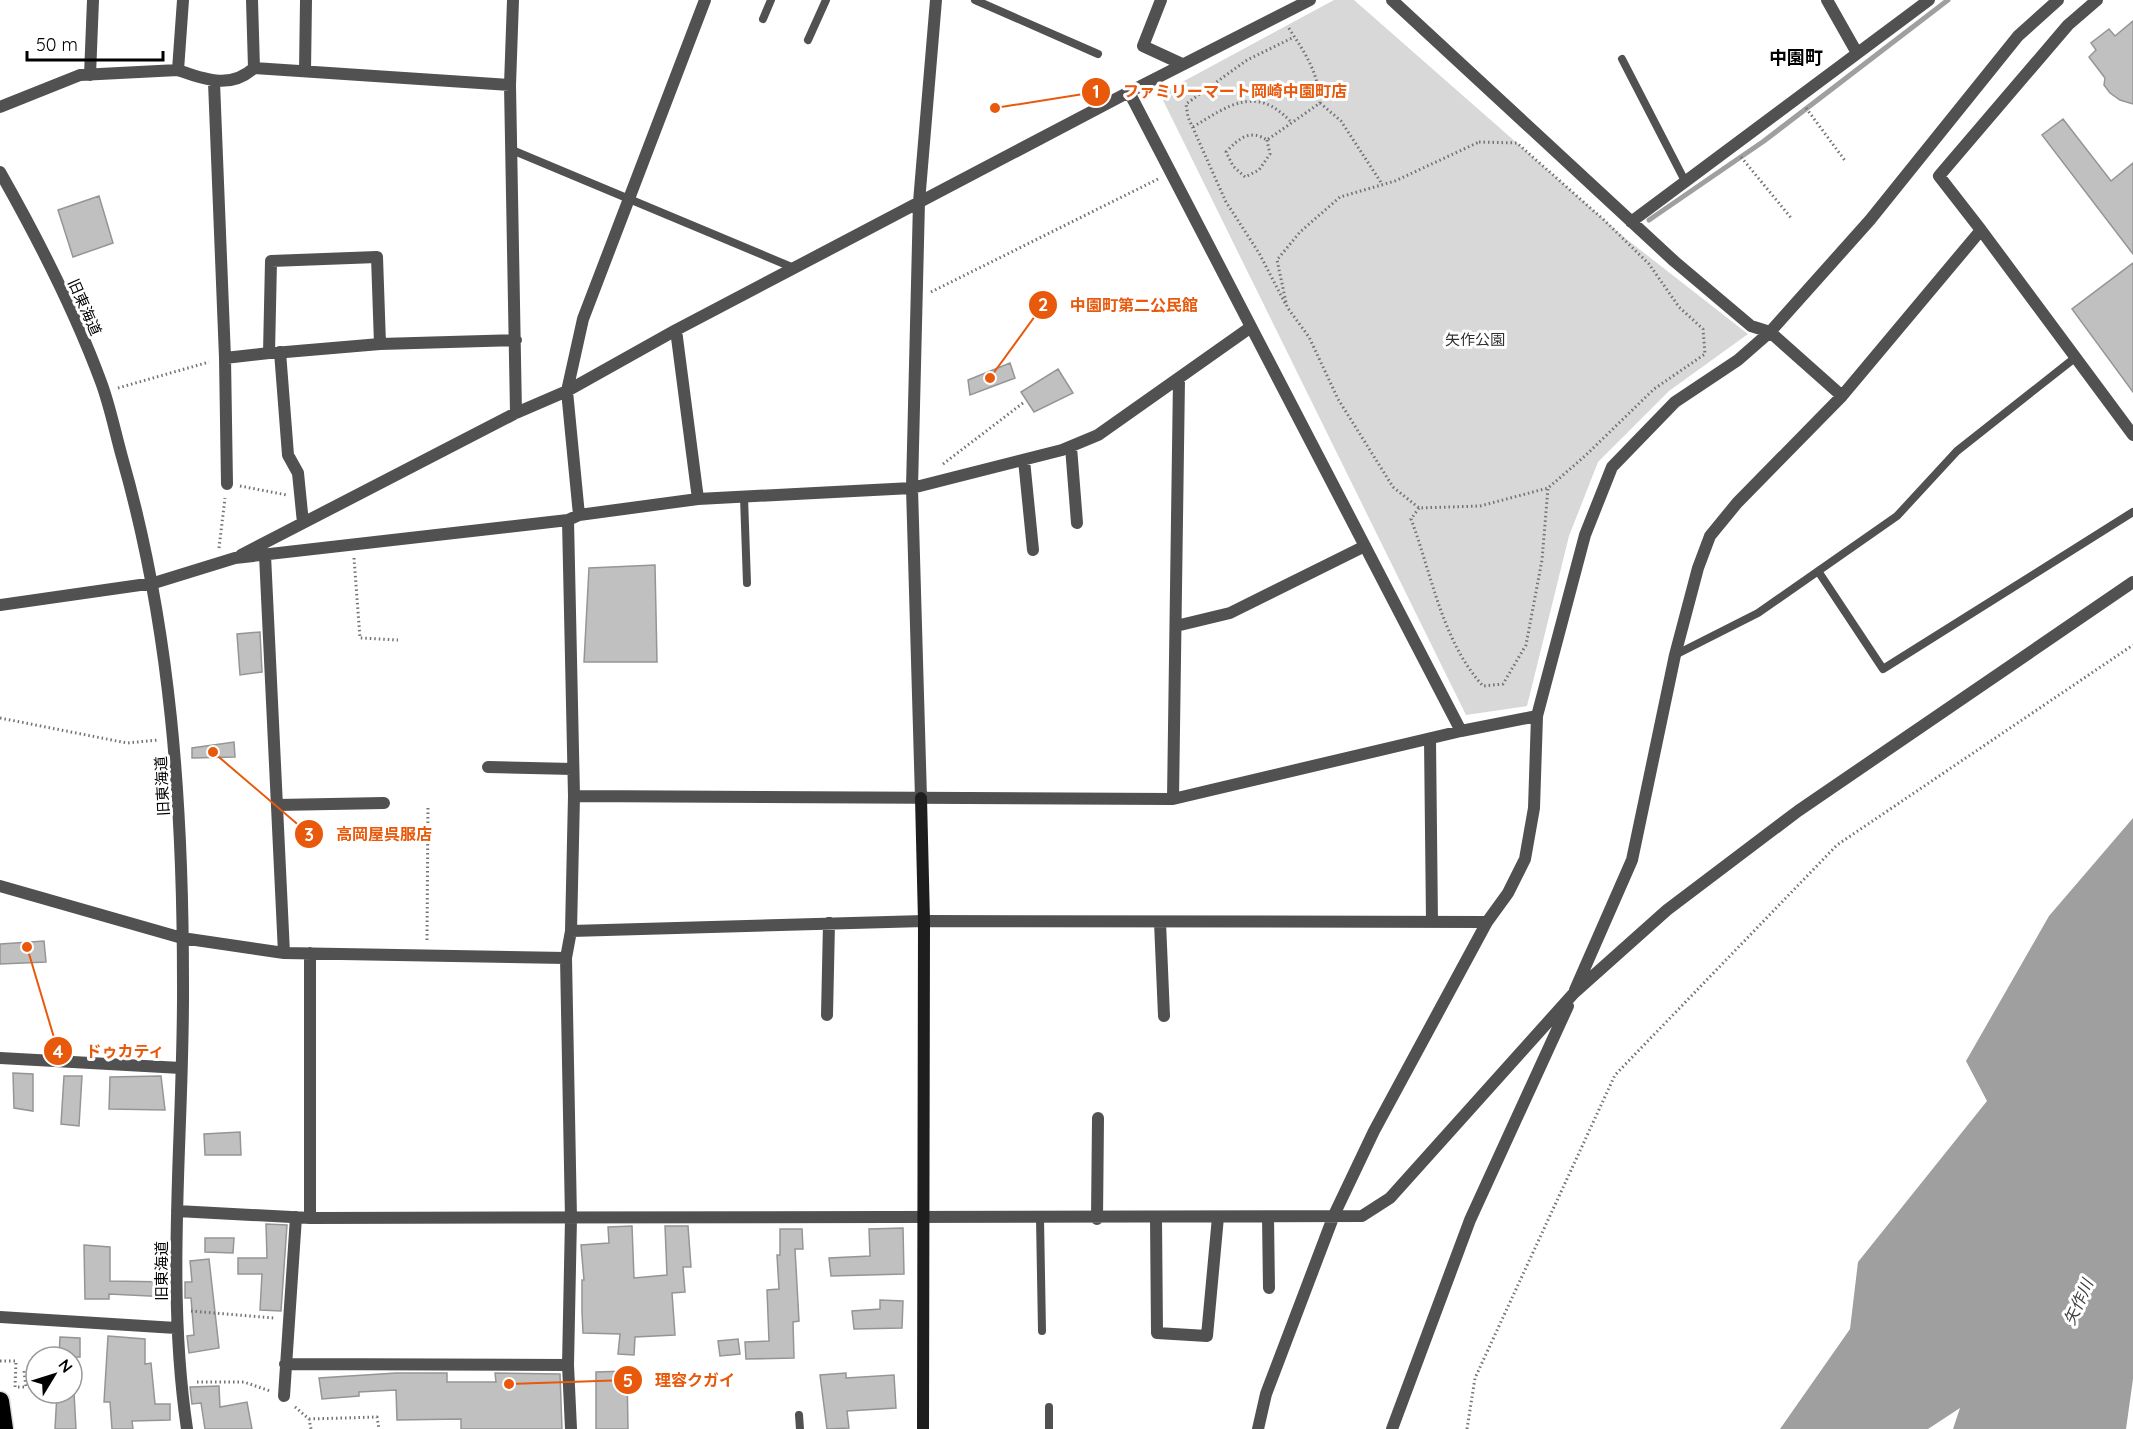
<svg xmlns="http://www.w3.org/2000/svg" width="2133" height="1429" viewBox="0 0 2133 1429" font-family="Quicksand,'Noto Sans JP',sans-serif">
  <rect width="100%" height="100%" fill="#fff"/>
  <path fill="#d8d8d8" d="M1334,0H1354L1625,238L1748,334L1669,391L1598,462L1569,536L1527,706L1466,715L1160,94Z"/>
  <path fill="#9f9f9f" d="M2133,818V1379L2126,1429H1953L1960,1408L1928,1429H1780L1850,1329L1858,1262L1987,1101L1966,1061L2049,916Z"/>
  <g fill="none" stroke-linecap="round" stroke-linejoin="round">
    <path stroke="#9f9f9f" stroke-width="5" d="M1649,220L1764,141L1948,0"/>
  </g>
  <path fill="#c0c0c0" stroke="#959595" stroke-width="1.5" d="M2133,21V104L2120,100L2110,93L2104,85L2105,78L2089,57L2096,50L2091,43L2109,29L2115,36Z
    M2063,119L2111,181L2133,163V254L2042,135Z
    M99,196L113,243L73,257L58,210Z
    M2133,263V392L2072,309Z
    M1010,363L1015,378L970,395L968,380Z
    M1058,369L1073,393L1034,412L1021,392Z
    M655,565L657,662H584L589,568Z
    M260,632L262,672L240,675L237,634Z
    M234,742L235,757L192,758V748Z
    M44,941L46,962L0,964V944Z
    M13,1073L33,1074V1111L14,1108Z
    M64,1076H82L79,1126L61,1124Z
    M161,1076L165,1110L109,1109L110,1077Z
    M240,1132L241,1155H205L204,1134Z
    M266,1224L287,1225L281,1311L260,1310L262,1274H238V1258H267Z
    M632,1226L634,1278L667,1275L665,1226H688L691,1267H683L685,1292L672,1293L675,1335L635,1337L634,1355L618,1354L620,1334L583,1333L582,1312V1280H584L581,1245L609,1243L608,1227Z
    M903,1228L904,1274L831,1276L829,1258L870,1256L869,1229Z
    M780,1229H802L803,1249H795L799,1321L793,1322L794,1358L746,1359L745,1342L769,1341L767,1290L779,1289L777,1255H780Z
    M205,1238H234L233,1253L205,1252Z
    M84,1245L110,1247V1281L168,1282L169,1297L109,1294V1299H85Z
    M209,1259L219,1348L189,1353L187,1336L194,1335L191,1298H185V1282H192L190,1261Z
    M880,1300L903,1301L902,1328L854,1329L852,1311L880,1309Z
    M108,1336L145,1339V1364L151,1363L155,1404H170V1420L132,1421L133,1429H112L110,1402H104Z
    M60,1337L80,1338V1357H59Z
    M738,1339L740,1354L720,1356L718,1341Z
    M627,1371L628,1429H596V1372Z
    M396,1373H447V1382H496L495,1373L560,1374L562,1429H461V1419L397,1420L396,1390L359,1392V1396L322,1399L319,1378Z
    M846,1373V1378L894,1375L896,1408L847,1411L849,1428L827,1429L820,1375Z
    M219,1386L220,1407L247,1402L252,1429H205L201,1403L192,1404L190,1387Z
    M57,1393H74L76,1429H55Z"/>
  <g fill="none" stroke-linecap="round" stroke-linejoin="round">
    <g stroke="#dbdbdb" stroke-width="21">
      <path id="highway" d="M0,1401L4,1429"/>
    </g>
    <path stroke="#737373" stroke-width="3" stroke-dasharray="1.5 3" stroke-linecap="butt" d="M1320,103L1341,121L1382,184
      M1806,108L1846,162
      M1193,127C1229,105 1256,85 1290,121
      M1267,140L1270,154L1259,170L1245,177L1233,166L1226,152C1239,138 1250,129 1267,140L1320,103C1319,73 1304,51 1288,27
      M1479,142L1517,143L1604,220L1649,264L1679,307L1703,329L1705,354L1654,389L1585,456L1548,488L1480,506L1419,508L1393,487L1338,399L1309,337L1287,307L1277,260L1300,232L1340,197L1395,181Z
      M1741,157L1792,219
      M931,292L1158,179
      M1285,303L1259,253L1226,202L1188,117L1186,104L1247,60L1294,37
      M118,388L209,362
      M943,464L1023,403
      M240,486L287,495
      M1419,508L1411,519C1432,575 1442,641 1483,686L1503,684L1526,645L1542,560L1548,488
      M219,548L225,498
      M354,558L360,638L398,640
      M0,718L127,743L158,740
      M427,940L428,805
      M191,1311L274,1318
      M0,1361H16L15,1387H26L24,1371
      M197,1382H244L270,1391
      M295,1407L309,1419L311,1429
      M309,1419L377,1417L379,1429
      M1467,1429L1475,1378L1615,1075L1837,845L2133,645"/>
    <path stroke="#515151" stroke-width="8" d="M975,0L1098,54
      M763,19L771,0
      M808,40L826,0
      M1622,59L1685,181
      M512,150L794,268
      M744,497L747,583
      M1818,571L1883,669L2133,512
      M1675,655L1758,613L1897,516L1957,451L2076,357
      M1040,1218L1042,1331
      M799,1415L800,1429
      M1049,1429V1407"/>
    <path stroke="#515151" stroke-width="12" d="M183,0L178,70C204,79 230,90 254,68L510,85
      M252,0L254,68
      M513,0L510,85L516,413
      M1161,0L1143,46L1182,64
      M1392,0L1674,261L1751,326L1770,332L1842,396
      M1827,0L1857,53
      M305,71L306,0
      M90,75L93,0
      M214,82L225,358L227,484
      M1129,92L1461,731
      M0,107L80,75L178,70
      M0,172C38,239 74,309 101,382C110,406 115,432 122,457C171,628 183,805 183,983C184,1132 165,1280 187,1429
      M1631,222L1929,0
      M1981,230L2133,435
      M676,330L698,499
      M280,352L288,455L298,473L303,523
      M274,353L380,344
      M225,358L269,353L271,261L377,257L380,344L516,340
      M1071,447L1077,523
      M1024,460L1033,550
      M579,515L567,391L583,319L705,0
      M568,520L574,796L571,931L566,958L571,1218L568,1365L571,1429
      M241,555L516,413L567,391L676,330L1129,92L1310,0
      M265,555L284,953
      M0,605L154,583L235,558L568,520L579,515L698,499L912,488L1062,450L1098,435L1251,327
      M1176,626L1230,613L1365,546
      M1430,739L1432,922
      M488,767L573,769
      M574,796L1173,799L1461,731L1537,716
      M921,798L912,488L919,202L936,0
      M1173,799L1179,379
      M277,805L384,803
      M0,886L182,938L284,953L566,958
      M1160,922L1164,1016
      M571,931L924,921L1487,922L1508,893L1525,859L1534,808L1537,716L1585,535L1612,467L1675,402L1738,360L1770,332L1870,220L2018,36L2058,0
      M310,953V1218
      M1575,990L1632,860L1675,655L1698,568L1710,536L1737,503L1842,396L1981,230L1939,176L2068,25L2097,0
      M827,1015L829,923
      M0,1058L181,1068
      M177,1211L310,1218L1362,1216L1390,1198L1574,993L1667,910L1798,811L2133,582
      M1268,1217L1269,1288
      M1156,1218L1157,1333L1207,1336L1218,1217
      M1097,1219L1098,1118
      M0,1317L176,1328
      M285,1364L568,1365
      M284,1396L296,1217
      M1258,1429L1266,1394L1334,1215L1374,1131L1487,922
      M1392,1429L1470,1220L1568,1006"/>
    <path stroke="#1e1e1e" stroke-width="12" d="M921,798L924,921L923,1429"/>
    <use href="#highway" stroke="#000" stroke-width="18"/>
  </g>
  <g text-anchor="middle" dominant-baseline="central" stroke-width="6" stroke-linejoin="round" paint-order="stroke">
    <g font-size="15" fill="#000" stroke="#fff">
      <text transform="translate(85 307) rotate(66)">旧東海道</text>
      <text transform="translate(162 786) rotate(-93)">旧東海道</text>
      <text transform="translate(161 1271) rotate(-90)">旧東海道</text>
    </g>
    <g font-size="15" fill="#2f2f2f" stroke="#fff">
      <text x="1475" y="339">矢作公園</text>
    </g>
    <g font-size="16" font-style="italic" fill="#404040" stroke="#fff">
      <text transform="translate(2078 1302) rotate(-66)">矢作川</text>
    </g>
    <g font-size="18" font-weight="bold" fill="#000" stroke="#fff">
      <text x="1796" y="57">中園町</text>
    </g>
  </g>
  <path fill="none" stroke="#e8590c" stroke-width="2" d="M995 108L1096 92M990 378L1043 305M213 752L309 834M27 947L58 1051M509 1384L628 1380"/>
  <g fill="#e8590c" stroke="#fff" stroke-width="2">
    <circle cx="995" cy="108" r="6"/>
    <circle cx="990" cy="378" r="6"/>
    <circle cx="213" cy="752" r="6"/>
    <circle cx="27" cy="947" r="6"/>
    <circle cx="509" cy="1384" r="6"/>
    <circle cx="1096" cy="92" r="15"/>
    <circle cx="1043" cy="305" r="15"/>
    <circle cx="309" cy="834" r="15"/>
    <circle cx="58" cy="1051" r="15"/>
    <circle cx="628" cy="1380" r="15"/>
  </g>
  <g font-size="18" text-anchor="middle" font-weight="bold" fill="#fff">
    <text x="1096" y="98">1</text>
    <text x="1043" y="311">2</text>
    <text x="309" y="841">3</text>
    <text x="58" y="1058">4</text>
    <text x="628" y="1387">5</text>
  </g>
  <g font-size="16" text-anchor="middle" font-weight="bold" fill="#e8590c" stroke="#fff" stroke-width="6" stroke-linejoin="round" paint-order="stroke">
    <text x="1235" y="97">ファミリーマート岡崎中園町店</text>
    <text x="1134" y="311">中園町第二公民館</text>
    <text x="384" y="840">高岡屋呉服店</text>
    <text x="125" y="1057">ドゥカティ</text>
    <text x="695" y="1386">理容クガイ</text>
  </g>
  <g transform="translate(54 1375) rotate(52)"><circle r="28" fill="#ffffff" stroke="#999999" stroke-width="1.5"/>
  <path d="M0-4.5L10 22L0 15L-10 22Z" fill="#000000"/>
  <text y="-9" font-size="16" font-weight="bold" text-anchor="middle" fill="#000000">N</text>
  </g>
  <path d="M27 51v9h136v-9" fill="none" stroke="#000000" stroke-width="3"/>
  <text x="36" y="51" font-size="18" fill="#000000" stroke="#ffffff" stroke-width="4.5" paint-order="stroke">50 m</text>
</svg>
